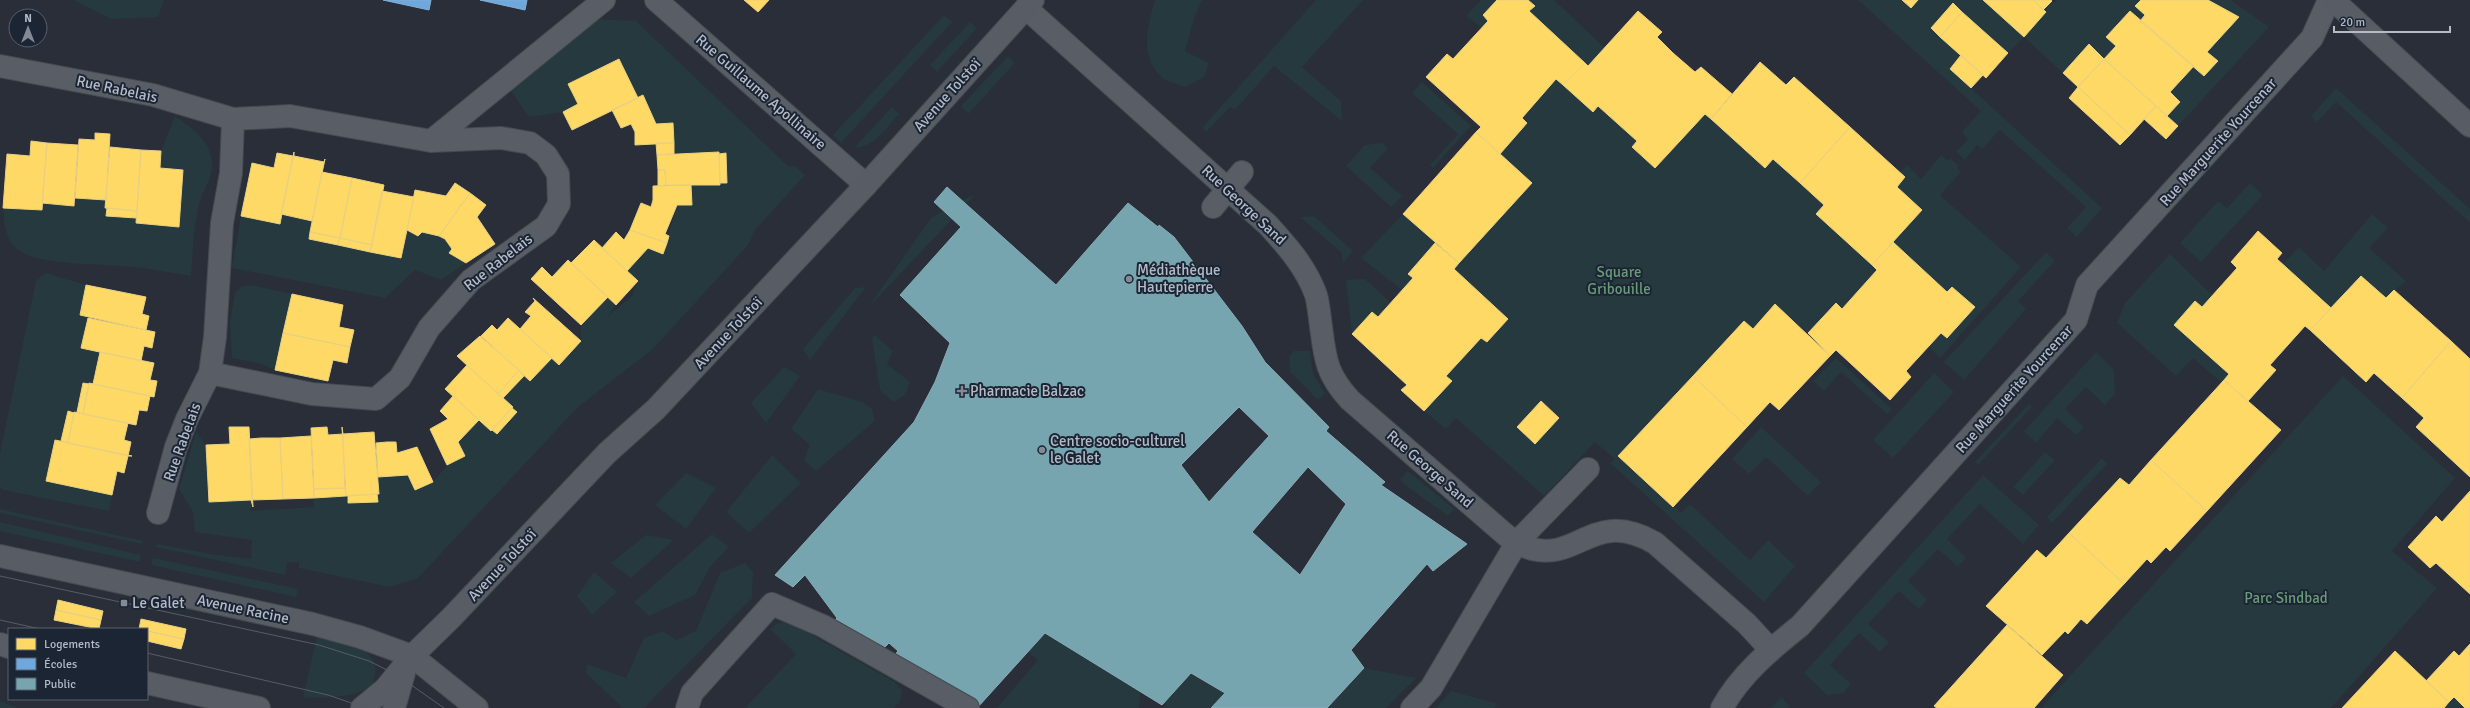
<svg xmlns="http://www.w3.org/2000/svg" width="2470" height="708" viewBox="0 0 2470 708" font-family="Signika,sans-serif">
  <rect width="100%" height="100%" fill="#292e38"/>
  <path fill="#26393e" d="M73,0H164L158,17L111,19Z
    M1155,0H1202L1194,18L1185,51L1209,63L1204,77L1186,87C1180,85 1171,83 1165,80C1138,59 1147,28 1155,0Z
    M1316,0H1363L1302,67L1341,101L1342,121L1274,66L1235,110L1230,107L1206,132L1202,128Z
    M1481,0H1497L1483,15L1488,21L1482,28L1466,16Z
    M1528,0H1554L1605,48L1588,66L1529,11L1534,6Z
    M1858,0H1902L1911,8L1918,0H1983L2024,37L2046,12L2043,10L2052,1L2054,2L2057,0H2141L2136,6L2145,15L2140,21L2130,12L2106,36L2116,46L2104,59L2089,45L2063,73L2024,37L2008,53L1962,12L1931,28L1961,55L1950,69L2102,208L2077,237L2067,228L2086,207L2000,130L1982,149L1977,145L1965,160L1956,152L1968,139L1962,132L1981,111Z
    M2208,0H2231L2269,27L2178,126L2167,116L2180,102L2170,92L2194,66L2217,61L2207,52Z
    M944,15L952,22L841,143L833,135Z
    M597,19L636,21L789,167L795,166L805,175L755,230L748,245L653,349L577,408L418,578L390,587L299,568V562H287L285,575L156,547L157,544L217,555L251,559L252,540L195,532L193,512L179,489L196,432L206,445L209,502L252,500L250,511L314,507V498L346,496L348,503L377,502L378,477L408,475L415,490L433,482L447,465L464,456L458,442L479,420L497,434L517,413L503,398L524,376L530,381L552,358L559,364L581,341V325L608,297L616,305L608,316L632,296L638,281L627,271L648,248L663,254L677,205L692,204L691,186L727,183L726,153L674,154L673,123L656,124L643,95L638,98L619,59L568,84L578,104L563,112L529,117L511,91Z
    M970,22L977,28L937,72L930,65Z
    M1008,56L1015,63L968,114L961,106Z
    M1556,79L1593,111L1598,106L1637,141L1632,147L1655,168L1705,114L1765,168L1773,159L1824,205L1816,214L1877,270L1842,309L1835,303L1808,333L1775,304L1753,329L1743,321L1619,456L1681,513L1690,504L1750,560L1768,540L1795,566L1764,602L1610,463L1615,459L1595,442L1544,496L1456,418L1446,429L1424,411L1452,381L1446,376L1481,338L1488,342L1508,319L1454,269L1532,183L1500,154L1527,123L1522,118Z
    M1422,82L1471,126L1433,168L1430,165L1458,134L1412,93Z
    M2336,88L2470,209V223L2336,102L2317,122L2311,116Z
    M892,107L899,114C886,128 875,147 854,148Z
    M175,117C198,130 219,150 210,177C206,188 200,198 198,209C193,231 193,254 191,276C172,273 153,269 134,267C103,263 46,267 20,251C5,242 4,223 3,208L42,210V203L74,206L75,198L106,200V216L136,218V223L179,226L183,170L160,168L161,151Z
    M1381,143L1388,148L1370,168L1402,196L1391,207L1346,166L1365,145Z
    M1941,155L1948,161L1950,158L1959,166L1957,168L1961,172L1940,195L2021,267L1940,358L1929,347L1941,333L1947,338L1975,307L1952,287L1947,292L1893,242L1922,210L1897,187L1905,178L1900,173L1907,165L1921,179Z
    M2250,183L2263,195L2201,262L2180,243L2218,201L2227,208Z
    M971,196L973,197L867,309L931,218Z
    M281,214L312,221L309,239L401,257L407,230L417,236L422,232L445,239L452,249L449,253L466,263L441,280L415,270L385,298L232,268L241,216L279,224Z
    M1403,214L1435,243L1408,273L1413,278L1402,290L1361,258Z
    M2372,214L2388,228L2369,248L2406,281L2386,298L2361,276L2331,308L2283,264L2299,247L2324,271Z
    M1314,216L1353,251L1343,263L1342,253L1300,217Z
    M2046,252L2055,261L2018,301L2026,309L1964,380L1944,362Z
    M2170,254L2212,295L2202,307L2195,301L2174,325L2229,374L2222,383L2193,358L2176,376L2117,323L2125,303Z
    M46,273L86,285L80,315L88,318L81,348L100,352L93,384L83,383L77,412L68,411L61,441L55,440L46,481L112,495L109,511L3,490L0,487V453L31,305L36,281Z
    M1365,279L1391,303L1378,317L1372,312L1352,334L1346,280Z
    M250,285L292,294L275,370L262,364L232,358L230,323L235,292L241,287Z
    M866,287L810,360L803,349L855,288Z
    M875,335L893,351L887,364L910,382L905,395L893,402L880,390L872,338Z
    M1294,351H1310L1313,374L1325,394L1318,400L1290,372L1289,356Z
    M2096,352L2114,370L2115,394L2105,405L2086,387L2065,409L2084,427L2076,435L2057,418L2036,443L2024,431Z
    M1836,358L1892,409L1887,414L1841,372L1824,391L1813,381Z
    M784,367L800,376L766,423L751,403Z
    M1934,373L1954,392L1893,458L1873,440Z
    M2343,376L2455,478L2392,551L2437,588L2331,708H2041Z
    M818,389L862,402L872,409L875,421L816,471L804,460L810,445L791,429Z
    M2029,404L2032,407L1978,465L1975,462Z
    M1761,427L1821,482L1808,496L1766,457L1749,474L1732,459Z
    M2045,452L2055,460L2023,495L2013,487Z
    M772,455L801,483L749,533L726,512Z
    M2102,458L2107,464L2052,523L2047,517Z
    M1408,471L1454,509L1448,516L1401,482V478Z
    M686,473L716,488L686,529L655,505Z
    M1983,475L2039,525L2023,544L1980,504L1947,539L1966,558L1958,567L1938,549L1908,581L1927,600L1919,609L1899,591L1868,624L1889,642L1880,652L1859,633L1830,665L1851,684L1843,693L1827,695L1804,673Z
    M0,509L143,541L142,544L0,513Z
    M0,522L141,555L140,562L0,531Z
    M712,534L729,547L710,567L695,595L649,616L634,602Z
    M646,535L674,540L631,578L611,563Z
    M153,558L298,589L296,597L151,565Z
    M745,563L753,572L752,598L644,708H623L586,673L587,664L626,678L644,638L663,631L676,640L696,631L720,573Z
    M594,572L617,592L592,615L577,596Z
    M787,621L895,682L902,691L900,701L894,708H745L796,654L770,629L776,624Z
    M1045,633L1140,692L1139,708H997L1038,660L1027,651Z
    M317,637C345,643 388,647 372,686C352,699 326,697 303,698Z
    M1364,668L1416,678L1386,708H1327Z
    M1191,673L1225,693L1212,708H1166L1164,697Z
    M1451,691L1498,704L1494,708H1436Z
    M1782,697L1790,708H1771Z
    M2454,697L2465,708H2444Z
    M0,701L17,708H0Z"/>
  <path fill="#ffd966" stroke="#e8d084" d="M744,0H769L758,12Z
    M1497,0H1528L1535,6L1529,11L1585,63L1563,85L1556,79L1522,118L1527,123L1500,154L1476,132L1481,127L1426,77L1447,54L1453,59L1488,21L1483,15Z
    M1902,0H1918L1911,8Z
    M1983,0H2033L2046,12L2024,37Z
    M2033,0H2051L2052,1L2043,10Z
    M2141,0H2208L2239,17L2207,52L2218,61L2204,76L2140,21L2145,15L2135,6Z
    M1953,3L1962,12L1940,37L1931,28Z
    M1638,11L1662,32L1657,37L1673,53L1695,72L1701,67L1732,94L1711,119L1705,114L1655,168L1632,147L1637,141L1598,106L1593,112L1563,85L1585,63L1588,66Z
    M2130,11L2194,66L2170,92L2180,102L2167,116L2104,59L2116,46L2106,37Z
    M1962,12L2008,53L1986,78L1940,37Z
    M2089,44L2104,59L2078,87L2063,73Z
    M1961,55L1983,75L1971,88L1950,69Z
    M619,59L638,98L572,130L563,112L578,104L568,84Z
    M2104,59L2156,106L2130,135L2078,87Z
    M1760,62L1786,85L1794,77L1850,127L1800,183L1773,159L1765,168L1711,119Z
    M2078,87L2130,135L2120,145L2069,98Z
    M643,95L656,124L673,123L674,143L635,145V132L631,124L621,128L612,110Z
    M2156,106L2178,126L2166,139L2144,119Z
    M1850,127L1905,177L1897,187L1922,210L1872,265L1816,214L1824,205L1800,183Z
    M1476,132L1532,183L1459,263L1403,214Z
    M95,133L110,134L106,200L75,198L79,139L95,140Z
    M31,141L47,143L42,210L3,208L7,154L30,156Z
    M47,143L78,145L74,206L42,203Z
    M656,143H674V154L657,155Z
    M110,147L141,150L137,211L105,208Z
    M141,150L161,151L160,168L183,170L179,227L136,223Z
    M294,152V156L324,162L325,159L312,221L281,214Z
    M719,152L720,185H666L665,170H658L657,155Z
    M277,153L293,156L280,224L241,216L252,163L274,168Z
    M726,153L727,183H720L719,154Z
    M658,170H665L666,185L658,186Z
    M322,172L352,178L340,238L310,232Z
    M352,178L384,185L372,245L340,238Z
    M455,183L470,193L439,236L422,232L418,236L407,230L415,190L446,196Z
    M691,185L692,205H677L665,234L669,236L667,243L630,230L641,203L651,207L653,200V186Z
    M382,191L414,197L401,258L370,252Z
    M470,193L486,205L477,217L495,244L466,263L449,253L452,249L445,239L439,236Z
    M107,208L137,211L136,218L106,216Z
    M630,230L667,243L663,254L648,248L627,271L602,248L616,232L624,240Z
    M2258,231L2282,253L2277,259L2331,308L2310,330L2305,326L2270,365L2276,370L2248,401L2224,380L2229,374L2174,325L2195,301L2202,307L2237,268L2231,262Z
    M310,232L340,238L338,245L309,239Z
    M340,238L372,245L370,252L338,245Z
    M594,240L638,281L616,305L571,263Z
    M1893,242L1947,292L1952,287L1975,307L1947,338L1941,333L1906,371L1911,377L1890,400L1836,350L1830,356L1808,333L1836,303L1842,309L1877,270L1872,265Z
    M1435,243L1459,263L1454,269L1508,319L1487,342L1481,338L1446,376L1452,381L1424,411L1401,390L1407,385L1352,334L1372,312L1378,317L1413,278L1408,274Z
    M568,260L608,297L581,325L531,279L542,267L552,277Z
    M2361,276L2386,298L2394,290L2451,341L2402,398L2374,373L2366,382L2310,330Z
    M86,285L146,297L142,314L149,316L146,330L80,315Z
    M292,294L343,305L339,327L354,330L350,347L283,333Z
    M533,298L581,341L559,365L520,329L531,316L525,312L535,301Z
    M1775,304L1830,356L1779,410L1770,402L1747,427L1693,376L1744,321L1753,329Z
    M88,318L155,332L152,348L144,346L141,361L81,348Z
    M508,318L552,358L530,381L481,336L492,325L497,330Z
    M283,333L350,347L347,363L333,360L328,381L275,370Z
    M480,336L519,370L498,394L457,356Z
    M2451,341L2470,359V477L2416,427L2424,418L2402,398Z
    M100,352L154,363L150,380L157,381L154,397L93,384Z
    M467,365L513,407L491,431L445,389Z
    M519,370L524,376L503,398L498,394Z
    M1693,376L1747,427L1673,507L1618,456Z
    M2224,380L2281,430L2207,511L2151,460Z
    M83,383L89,384L83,414L77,412Z
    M89,383L150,396L147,411L139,410L136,425L83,414Z
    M453,396L479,420L458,442L465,456L447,465L430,429L448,419L440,411Z
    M1541,401L1559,418L1535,444L1517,427Z
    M512,408L517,412L497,434L492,430Z
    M68,411L74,413L68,443L61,441Z
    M74,412L128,423L124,440L131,442L128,456L68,443Z
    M229,427H249L253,507L251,500L209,502L206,445L230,444Z
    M327,427L328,435L343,434L345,488L314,489L311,428Z
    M342,427L343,434L374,432L379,494L346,496Z
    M311,436L314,498L283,499L280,438Z
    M261,438H280L283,499L252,500L249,439Z
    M55,440L132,456H128L124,473L117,471L112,495L46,481Z
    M387,442H396L397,453L417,447L433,482L415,490L408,475L378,477L376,443Z
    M2151,460L2207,511L2170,551L2166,547L2151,563L2147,559L2124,584L2069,533L2120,478L2129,485Z
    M345,488L346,496L314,498V489Z
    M2470,491V594L2436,563L2430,568L2408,547L2436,516L2442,522Z
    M377,494L378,502L348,503V496Z
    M2069,533L2124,584L2087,624L2081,619L2068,634L2065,631L2042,655L1986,606L2037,550L2046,558Z
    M58,600L103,611L101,620L56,610Z
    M56,610L101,620L99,629L54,620Z
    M141,619L186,629L184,639L139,629Z
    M2007,625L2063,675L2034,708H1937L1934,706Z
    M147,631L184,639L181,649L147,641Z
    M2470,644V708H2465L2454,697L2449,702L2426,681L2454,651L2459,656Z
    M2395,651L2449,702L2444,708H2342Z"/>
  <path fill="#6fa8dc" stroke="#83aed6" d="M383,0H431L429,10Z
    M480,0H527L525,10Z"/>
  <path fill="#76a5af" stroke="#88acb7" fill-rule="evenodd" d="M947,187L1056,285L1128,203L1158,227L1159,225L1174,237L1242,326L1265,362L1329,427L1326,431L1385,482L1381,485L1467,544L1433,571L1427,564L1351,650L1364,668L1327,708H1211L1225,693L1191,673L1162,705L1045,633L978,707L894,656L898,651L889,643L883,649V647L839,621L838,622L835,620L837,618L805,575L793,587L775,575L914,422L935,382L950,343L900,295L961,227L934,202ZM1239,407L1269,436L1209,502L1181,465ZM1308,467L1346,504L1300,575L1252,532Z"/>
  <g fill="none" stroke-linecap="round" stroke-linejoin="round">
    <g stroke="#454a51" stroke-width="24">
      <path id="street" d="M656,0L866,185
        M1026,8L1268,225C1287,246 1306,267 1316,295C1318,302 1319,311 1320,319C1325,355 1324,372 1350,400L1507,536C1514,540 1523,547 1532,549C1579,561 1594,508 1655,543L1747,624L1770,649
        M0,66L153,95L233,119L231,173L222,223L215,337L210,373L187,419L176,447L158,513
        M431,141L604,0
        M1213,207L1242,172
        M210,373L312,394L376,399L400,378L429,328L471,280L546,226L559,204L558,174L546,155L530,143L501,138L431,141L290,116L233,119
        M687,708L692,693L772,604L823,626L968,708
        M1412,708L1431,688L1517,542L1588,469
        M1722,708C1740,675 1771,649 1800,626L2076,320L2087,285L2312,38L2329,0"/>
    </g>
    <g stroke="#454a51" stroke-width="24">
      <path id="secondary" d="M2333,0L2470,126
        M0,556L313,624L360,637L412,656L477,708
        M0,644L9,647
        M147,683L259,708
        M362,708L385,689L412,656L451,618L607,453L656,409L866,185L1033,0
        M394,708L404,673"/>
    </g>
    <use href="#street" stroke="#595e66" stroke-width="22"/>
    <use href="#secondary" stroke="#585c64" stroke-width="22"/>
    <path stroke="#585c64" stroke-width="1" d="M0,576L319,645L369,661L397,675L444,708
      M0,620L40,629
      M147,653L328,695L366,708"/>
  </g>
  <g fill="#838a96" stroke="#1c2533" stroke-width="1.5">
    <circle cx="1129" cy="279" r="4"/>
    <path d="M960 385h4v4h4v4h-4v4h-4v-4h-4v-4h4z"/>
    <circle cx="1042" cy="450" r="4"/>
    <rect x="120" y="599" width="8" height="8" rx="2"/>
  </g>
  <g text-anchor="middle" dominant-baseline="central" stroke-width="4" stroke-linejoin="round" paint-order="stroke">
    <g font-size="15" fill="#b3bbc9" stroke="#1c2533">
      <text transform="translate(117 89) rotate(12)">Rue Rabelais</text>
      <text transform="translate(761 92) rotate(41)">Rue Guillaume Apollinaire</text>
      <text transform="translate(947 95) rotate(-48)">Avenue Tolstoï</text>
      <text transform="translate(2218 142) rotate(-48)">Rue Marguerite Yourcenar</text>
      <text transform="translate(1244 205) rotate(43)">Rue George Sand</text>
      <text transform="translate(498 262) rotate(-38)">Rue Rabelais</text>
      <text transform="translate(728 333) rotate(-47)">Avenue Tolstoï</text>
      <text transform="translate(2014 389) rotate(-48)">Rue Marguerite Yourcenar</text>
      <text transform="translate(182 442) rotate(-70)">Rue Rabelais</text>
      <text transform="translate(1430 469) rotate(41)">Rue George Sand</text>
      <text transform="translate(502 565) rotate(-47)">Avenue Tolstoï</text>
      <text transform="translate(243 609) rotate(12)">Avenue Racine</text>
    </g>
    <g font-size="15" fill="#b3bbc9" stroke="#1c2533" text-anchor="start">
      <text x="1137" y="270">Médiathèque<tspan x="1137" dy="17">Hautepierre</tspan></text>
      <text x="970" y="391">Pharmacie Balzac</text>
      <text x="1050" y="441">Centre socio-culturel<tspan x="1050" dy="17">le Galet</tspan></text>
      <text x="132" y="603">Le Galet</text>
    </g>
    <g font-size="15" fill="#6a9a78" stroke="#1c2533">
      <text x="1619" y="272">Square<tspan x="1619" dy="17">Gribouille</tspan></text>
      <text x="2286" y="598">Parc Sindbad</text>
    </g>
  </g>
  <rect x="8" y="628" width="140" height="72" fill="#1c2533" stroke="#58616f"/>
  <rect x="16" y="638" width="20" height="12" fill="#ffd966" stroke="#58616f"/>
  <text x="44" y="648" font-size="12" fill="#b3bbc9">Logements</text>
  <rect x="16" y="658" width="20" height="12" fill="#6fa8dc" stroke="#58616f"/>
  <text x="44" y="668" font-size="12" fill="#b3bbc9">Écoles</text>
  <rect x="16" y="678" width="20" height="12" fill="#76a5af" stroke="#58616f"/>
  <text x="44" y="688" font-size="12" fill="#b3bbc9">Public</text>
  <g transform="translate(28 28)"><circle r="19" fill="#1c2533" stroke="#58616f"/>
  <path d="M0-3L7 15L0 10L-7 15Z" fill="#838a96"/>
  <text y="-6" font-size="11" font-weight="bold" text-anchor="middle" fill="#b3bbc9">N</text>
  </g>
  <path d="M2334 26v6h116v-6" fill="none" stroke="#b3bbc9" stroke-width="2"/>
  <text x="2340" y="26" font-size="12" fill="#b3bbc9" stroke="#1c2533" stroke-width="3" paint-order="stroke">20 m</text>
</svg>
